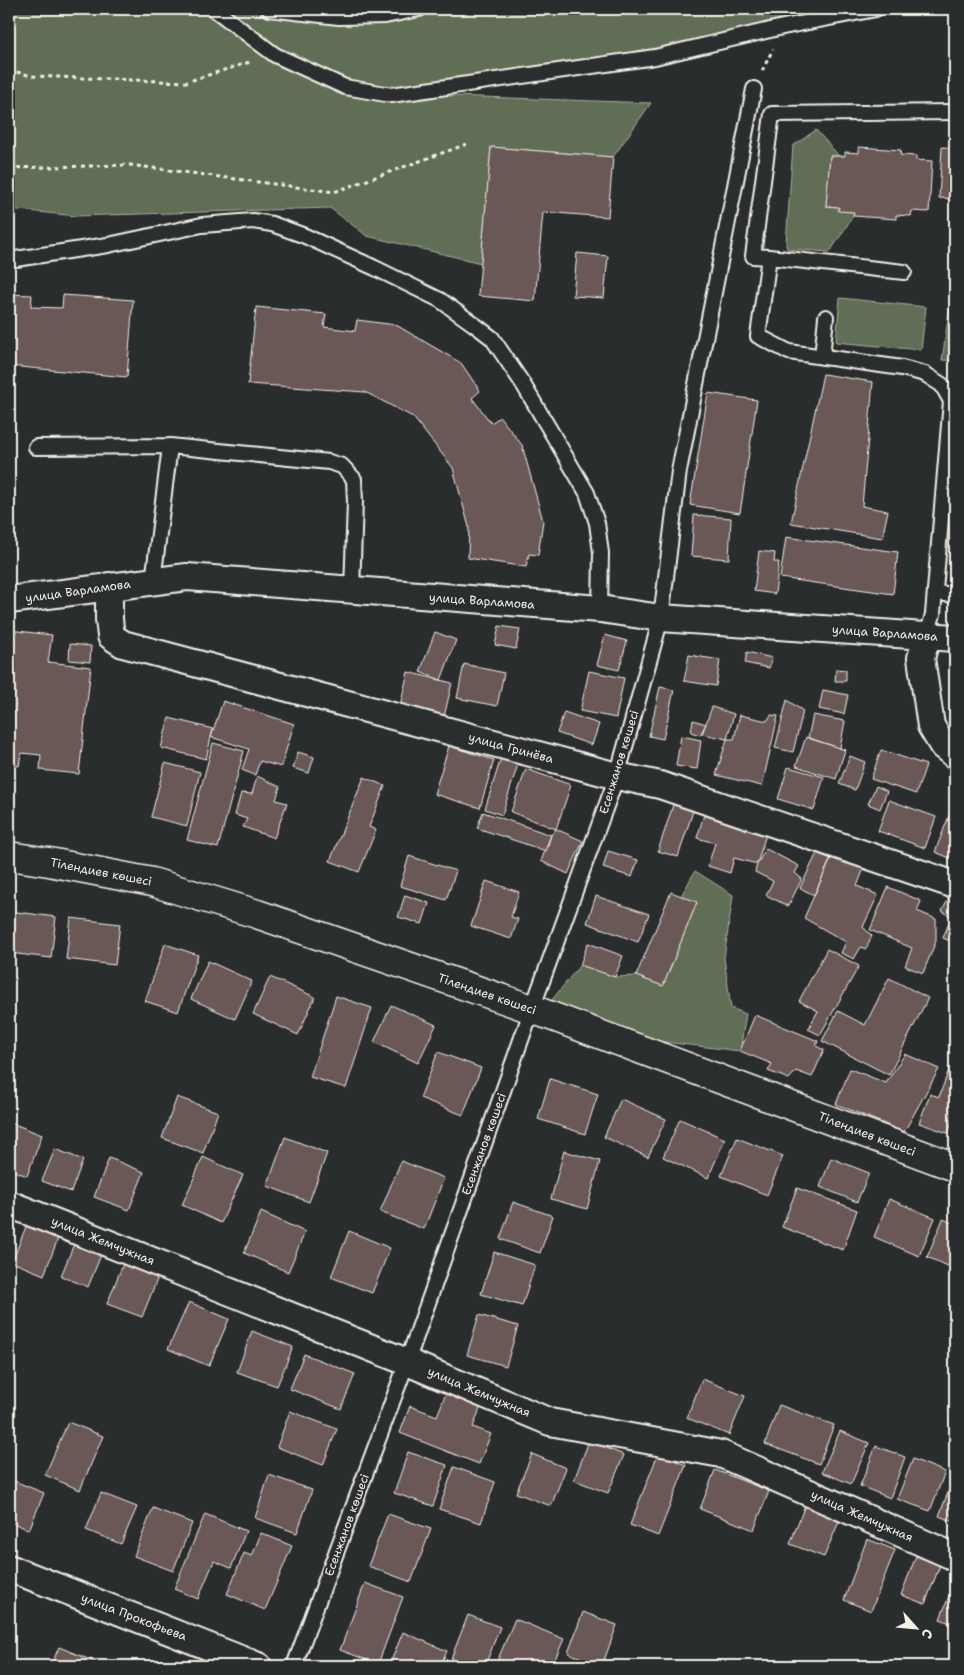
<svg xmlns="http://www.w3.org/2000/svg" width="964" height="1675" viewBox="0 0 964 1675" font-family="'Shantell Sans',sans-serif">
  <rect width="100%" height="100%" fill="#2a2d2e"/>
  <filter id="ink" filterUnits="userSpaceOnUse"><feTurbulence type="fractalNoise" baseFrequency=".02" numOctaves="2"/><feDisplacementMap in="SourceGraphic" scale="10" xChannelSelector="R" yChannelSelector="G"/><feConvolveMatrix kernelMatrix="1 2 1 2 8 2 1 2 1" color-interpolation-filters="sRGB"/></filter>
  <g filter="url(#ink)">
    <path fill="#606e56" stroke="#aab09f" d="M9,9H787L783,27L394,94L651,103L613,157L491,147L481,263L367,236L330,208L76,216L9,209Z
      M816,130L839,156H830L826,206L839,207L838,210L854,212L853,216L830,252L787,249L786,244L793,146Z
      M953,284L955,286V361L942,360Z
      M840,298L926,307L921,350L836,342Z
      M695,871L733,895L724,958L731,1008L746,1014L740,1051L639,1039L552,1000L580,965L615,977L636,976L663,986L697,903L681,896Z"/>
    <path fill="#6a5857" stroke="#f4f1e8" d="M491,147L613,157L608,217L543,212L535,301L478,296Z
      M859,147L901,150L900,155L916,156V160L932,161L929,212L912,211L911,216L896,215V219L853,216L854,212L838,211L839,207L826,206L830,156H845V152L859,153Z
      M942,147L955,148V203H951L952,199L939,198Z
      M577,253L608,256L604,298L573,296Z
      M9,294L32,295L31,307L62,308L63,295L133,300L127,377L9,366Z
      M256,307L326,314L324,327L355,331L357,320L396,325L461,363L480,391L472,398L491,423L500,417L522,445L543,521L538,555L529,554L526,567L468,558L469,527L453,468L413,417L365,392L248,384Z
      M823,374L873,382L862,506L888,511L882,538L791,523Z
      M708,393L757,400L740,513L690,505Z
      M694,515L731,518L729,559L691,556Z
      M952,522H955V573L949,572Z
      M786,537L898,552L893,594L780,578Z
      M759,551L775,553L774,562H779L775,594L754,591Z
      M499,626L520,629L516,649L495,645Z
      M9,630L52,635L48,662L91,667L79,774L40,770L41,755L21,753L19,766L9,765Z
      M435,632L456,640L441,680L420,672Z
      M605,635L627,641L619,670L597,665Z
      M70,644L91,646L90,662L69,660Z
      M747,652L772,658L769,668L745,663Z
      M689,655L720,660L716,686L684,681Z
      M464,664L504,673L497,706L457,698Z
      M836,669L846,670V681H835Z
      M589,671L624,678L616,718L580,711Z
      M408,672L452,683L443,721L399,710Z
      M660,687L674,690L663,739L649,736Z
      M823,690L848,695L844,714L819,709Z
      M787,700L803,711L793,752L775,748Z
      M223,701L294,724L281,767L260,761L255,775L242,770L249,749L211,737Z
      M712,707L734,714L727,739L702,734Z
      M564,712L599,724L592,745L557,733Z
      M740,715L767,721L771,715L778,716L762,786L716,775L727,739H734Z
      M813,715L845,721L840,748L808,738Z
      M169,718L213,729L206,759L161,748Z
      M693,720L706,724L700,735L691,732Z
      M681,736L701,740L697,769L676,766Z
      M806,737L845,750L836,779L796,766Z
      M213,743L244,751L218,848L187,840Z
      M449,746L494,760L480,808L434,794Z
      M881,750L926,765L916,794L871,779Z
      M298,752L314,757L309,773L293,768Z
      M850,756L865,762L855,790L839,784Z
      M501,758L518,764L502,815L485,809Z
      M165,763L200,772L187,826L151,817Z
      M788,767L824,777L814,810L778,799Z
      M526,769L571,785L556,829L511,812Z
      M257,776L280,787L276,800L287,803L274,838L243,827L247,819L235,815L241,793L252,794Z
      M364,777L385,786L369,827L376,830L359,872L330,861Z
      M876,786L887,791L880,809L868,804Z
      M675,799L695,805L678,857L658,851Z
      M889,800L936,817L925,848L878,831Z
      M952,808L955,809V860L935,852Z
      M705,811L766,834L757,864L734,858L730,873L708,866L715,843L697,838Z
      M483,812L551,835L546,851L477,828Z
      M556,829L583,841L568,874L541,861L551,835Z
      M766,849L799,866L795,873L802,879L788,906L766,895L773,881L755,872L757,864Z
      M835,849L867,861L857,886L878,895L863,927L872,936L866,949L861,947L854,959L841,953L846,942L804,918Z
      M608,851L638,860L632,877L603,868Z
      M817,853L831,859L814,895L800,888Z
      M409,856L456,871L446,900L400,886Z
      M486,881L519,892L511,917L518,919L511,939L471,926Z
      M888,887L921,901L917,911L936,919V941L923,973L905,966L912,948L870,930Z
      M954,889L955,890V919L942,911Z
      M671,892L697,902L663,986L636,976Z
      M405,895L429,903L422,924L398,917Z
      M596,896L649,914L638,942L587,923Z
      M9,911L56,917L51,958L9,953Z
      M71,918L120,924L115,965L66,959Z
      M951,918L955,920V943L943,938Z
      M588,943L623,956L615,977L580,965Z
      M165,944L198,955L178,1012L145,1001Z
      M827,949L859,966L820,1035L808,1029L818,1011L799,1001Z
      M208,961L252,981L235,1019L191,999Z
      M270,977L315,997L298,1035L253,1014Z
      M889,978L928,998L889,1075L822,1041L838,1011L865,1025Z
      M336,996L372,1008L346,1088L310,1077Z
      M391,1005L436,1025L418,1063L374,1042Z
      M755,1015L818,1041L816,1046L824,1050L812,1077L796,1071L789,1079L768,1071L772,1064L740,1051Z
      M438,1052L481,1068L463,1115L420,1098Z
      M905,1054L939,1069L904,1132L836,1104L850,1069L886,1083Z
      M951,1064L955,1066V1114L948,1133L919,1123L930,1094L939,1097Z
      M550,1079L598,1094L585,1134L538,1119Z
      M177,1097L218,1112L203,1153L162,1138Z
      M621,1099L666,1119L648,1157L604,1137Z
      M680,1119L725,1139L708,1178L663,1157Z
      M9,1122L42,1135L27,1176L9,1169Z
      M285,1137L327,1153L309,1202L267,1186Z
      M737,1138L783,1156L767,1195L721,1176Z
      M55,1149L83,1160L71,1192L42,1181Z
      M564,1151L600,1161L587,1209L551,1199Z
      M203,1157L243,1175L221,1223L182,1205Z
      M109,1158L144,1172L129,1210L94,1197Z
      M831,1158L869,1173L857,1202L820,1187Z
      M401,1161L444,1178L424,1229L380,1212Z
      M797,1188L857,1210L843,1250L782,1227Z
      M889,1199L935,1218L919,1256L874,1237Z
      M513,1202L553,1216L540,1253L500,1239Z
      M261,1212L305,1232L288,1272L244,1253Z
      M943,1219L955,1224V1269L927,1257Z
      M27,1224L59,1236L44,1275L12,1262Z
      M349,1231L390,1248L372,1293L331,1277Z
      M78,1234L105,1245L88,1287L61,1276Z
      M494,1252L535,1265L522,1306L481,1294Z
      M125,1259L160,1272L142,1317L107,1304Z
      M189,1302L229,1319L209,1366L168,1349Z
      M479,1315L518,1326L506,1366L467,1355Z
      M252,1331L293,1347L277,1386L237,1372Z
      M304,1354L355,1374L341,1409L290,1389Z
      M702,1379L745,1396L729,1435L687,1418Z
      M446,1393L481,1406L473,1427L491,1434L479,1464L400,1433L410,1406L437,1416Z
      M779,1405L834,1425L819,1464L765,1444Z
      M290,1411L337,1429L323,1465L277,1447Z
      M68,1422L103,1436L80,1490L45,1475Z
      M840,1431L869,1443L851,1484L822,1472Z
      M589,1441L624,1455L608,1493L574,1480Z
      M876,1446L905,1457L890,1498L860,1486Z
      M408,1452L447,1465L433,1506L394,1493Z
      M532,1454L566,1468L551,1506L516,1493Z
      M658,1454L686,1465L658,1536L630,1525Z
      M913,1459L945,1472L930,1511L897,1499Z
      M454,1467L495,1482L481,1523L439,1509Z
      M715,1470L769,1491L754,1530L700,1509Z
      M269,1475L312,1490L297,1533L255,1518Z
      M954,1477L955,1478V1522L939,1516Z
      M9,1479L44,1493L29,1530L9,1521Z
      M101,1493L137,1507L121,1544L86,1530Z
      M805,1505L840,1519L824,1557L790,1544Z
      M153,1508L192,1523L173,1571L134,1556Z
      M205,1514L246,1531L231,1568L214,1561L198,1599L174,1589Z
      M388,1514L431,1529L411,1582L368,1566Z
      M261,1533L292,1546L265,1610L227,1594L244,1553L252,1556Z
      M867,1539L895,1550L871,1611L844,1600Z
      M916,1556L940,1565L925,1604L901,1595Z
      M955,1581V1625L940,1619Z
      M365,1583L403,1597L378,1664L340,1650Z
      M583,1612L617,1625L602,1666L568,1653Z
      M468,1615L500,1627L485,1666H455L449,1664Z
      M515,1619L564,1639L552,1666H495Z
      M403,1632L447,1651L440,1666H389Z
      M59,1647L100,1664L99,1666H51Z"/>
    <g fill="none" stroke-linecap="round" stroke-linejoin="round">
      <g stroke="#f4f1e8" stroke-width="18">
        <path id="service" d="M214,9L275,55L345,87L391,95L655,57L783,27L876,9
          M269,9L339,17L385,16L419,9
          M769,257L753,256L772,114L955,112
          M9,260L108,245L202,225L253,221L272,224L305,236L375,268L440,300L475,325L492,338L523,384L587,493L597,523L601,553L600,609
          M904,272L769,257L758,336L789,352L902,368L925,374L942,385L951,401L933,614L927,636
          M822,357L826,317
          M170,446L329,462L342,466L354,479L355,502L352,591
          M36,447L170,446L153,581
          M935,593L955,595
          M294,1666L407,1362L532,1009L617,776L661,618L679,471L754,89"/>
      </g>
      <g stroke="#f4f1e8" stroke-width="30">
        <path id="minor" d="M109,586V619L111,636L123,644L617,776L660,785L955,885
          M9,600L187,577L600,609L661,618L955,638
          M927,636L921,658L931,726L943,746L955,755
          M9,1204L407,1362L550,1422L721,1454L955,1557
          M9,1568L258,1666"/>
      </g>
      <g stroke="#f4f1e8" stroke-width="31">
        <path id="tertiary" d="M9,856L49,862L152,882L257,914L532,1009L955,1167"/>
      </g>
      <path stroke="#f4f1e8" stroke-width="3" stroke-dasharray="4 4" stroke-linecap="butt" d="M9,70L32,76L186,82L250,62
        M762,71L773,49
        M9,168L130,165L334,192L470,143"/>
      <use href="#service" stroke="#2a2d2e" stroke-width="14"/>
      <use href="#minor" stroke="#2a2d2e" stroke-width="26"/>
      <use href="#tertiary" stroke="#2a2d2e" stroke-width="28"/>
    </g>
  </g>
  <g text-anchor="middle" dominant-baseline="central" stroke-width="4" stroke-linejoin="round" paint-order="stroke">
    <g font-size="12" fill="#f4f1e8" stroke="#2a2d2e">
      <text transform="translate(78 591) rotate(-8)">улица Варламова</text>
      <text transform="translate(482 601) rotate(4)">улица Варламова</text>
      <text transform="translate(885 633) rotate(4)">улица Варламова</text>
      <text transform="translate(511 748) rotate(15)">улица Гринёва</text>
      <text transform="translate(619 762) rotate(-73)">Есенжанов көшесі</text>
      <text transform="translate(101 872) rotate(11)">Тілендиев көшесі</text>
      <text transform="translate(487 994) rotate(19)">Тілендиев көшесі</text>
      <text transform="translate(867 1134) rotate(21)">Тілендиев көшесі</text>
      <text transform="translate(484 1144) rotate(-70)">Есенжанов көшесі</text>
      <text transform="translate(103 1241) rotate(22)">улица Жемчужная</text>
      <text transform="translate(479 1392) rotate(23)">улица Жемчужная</text>
      <text transform="translate(862 1516) rotate(24)">улица Жемчужная</text>
      <text transform="translate(347 1525) rotate(-70)">Есенжанов көшесі</text>
      <text transform="translate(134 1617) rotate(21)">улица Прокофьева</text>
    </g>
  </g>
  <rect width="964" height="1675" fill="none" stroke="#2a2d2e" stroke-width="30"/>
  <rect x="15" y="15" width="934" height="1645" fill="none" stroke="#f4f1e8" stroke-width="2" filter="url(#ink)"/>
  <g transform="translate(916 1628) rotate(117)" stroke="#2a2d2e" stroke-width="4" paint-order="stroke">
  <path d="M0-4L9 19L0 12L-9 19Z" fill="#f4f1e8"/>
  <text y="-8" font-size="14" font-weight="bold" text-anchor="middle" fill="#f4f1e8">С</text>
  </g>
</svg>
